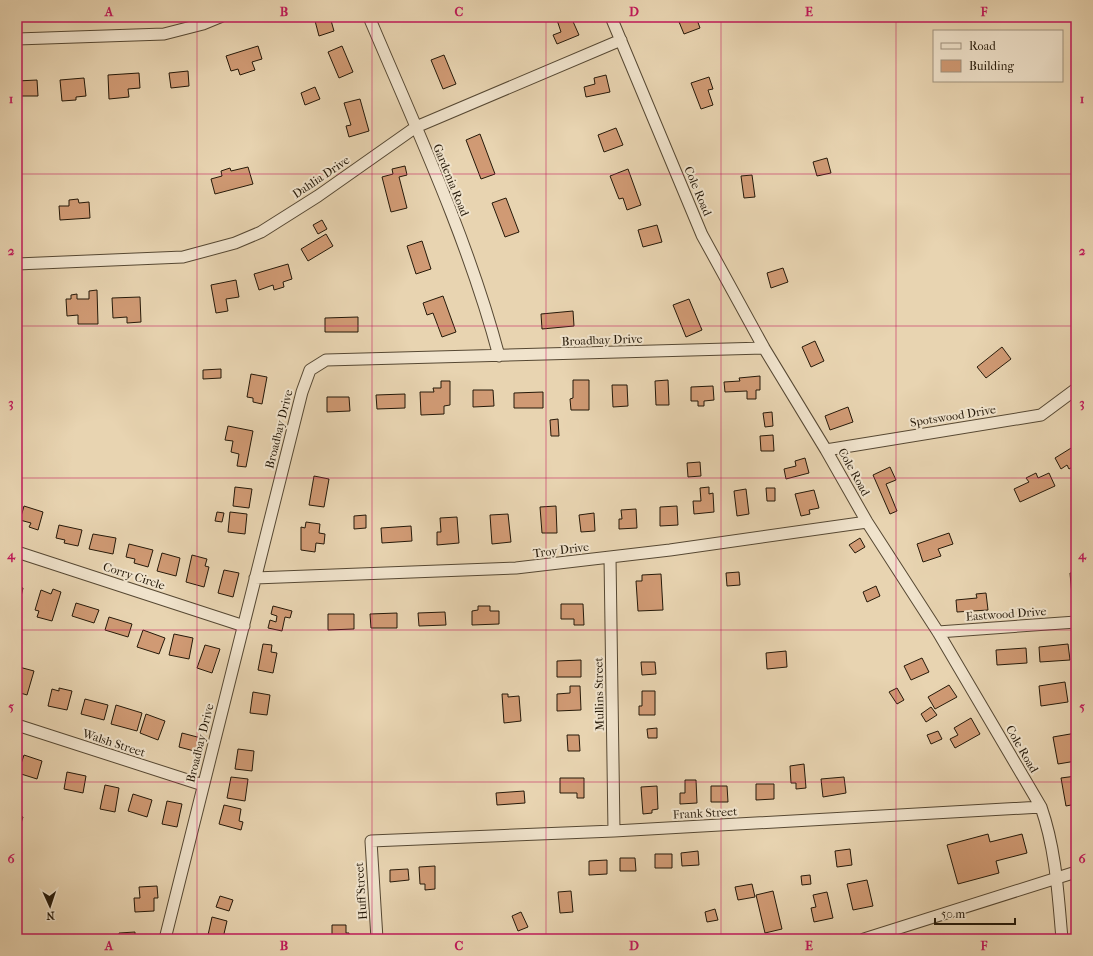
<svg xmlns="http://www.w3.org/2000/svg" width="1093" height="956" viewBox="0 0 1093 956" font-family="'IM FELL French Canon',serif">
  <rect width="100%" height="100%" fill="#e8d4b1"/>
  <filter id="stains"><feTurbulence type="fractalNoise" baseFrequency=".005" numOctaves="4"/><feColorMatrix values="0 0 0 0 .2 0 0 0 0 .09 0 0 0 0 .02 0 0 0 .5 -.17"/></filter>
  <radialGradient id="worn" r=".72"><stop offset=".6" stop-color="#630" stop-opacity="0"/><stop offset="1" stop-color="#630" stop-opacity=".3"/></radialGradient>
  <path fill="#d09a74" stroke="#251909" d="M314,17H330L334,31L319,36Z
    M556,17H571L579,35L557,44L553,35L561,32Z
    M677,17H696L700,28L684,34Z
    M258,46L262,59L252,62L255,70L240,75L238,69L231,71L226,56Z
    M342,46L353,72L339,78L328,52Z
    M444,55L456,84L443,89L431,60Z
    M188,71L189,86L171,88L169,73Z
    M139,73L140,88L128,89L129,97L109,99L108,75Z
    M606,75L610,92L586,97L584,87L595,84L594,78Z
    M709,77L713,89L708,90L713,105L701,109L691,83Z
    M84,78L86,96L76,97V100L62,101L60,80Z
    M37,80L38,96H17V81Z
    M315,87L320,99L305,105L301,93Z
    M360,99L369,131L349,137L346,126L351,125L344,103Z
    M616,128L623,145L604,152L598,135Z
    M480,134L495,174L481,179L466,140Z
    M827,158L831,173L817,176L813,162Z
    M405,166L407,175L399,177L407,208L391,212L382,177L393,174L392,169Z
    M248,167L253,184L215,194L211,179L222,176L221,171L230,168L231,171Z
    M628,169L641,205L627,210L623,198L619,199L610,176Z
    M752,175L755,197L744,198L741,176Z
    M506,198L519,232L505,237L492,203Z
    M78,199L79,203L89,202L90,218L60,220L59,206H69V200Z
    M17,207H19L20,222H17Z
    M322,220L327,229L318,234L313,225Z
    M657,225L662,242L643,247L638,230Z
    M326,234L333,246L308,261L301,249Z
    M422,241L431,269L416,274L407,246Z
    M288,264L292,279L283,282L284,287L274,290L273,285L259,290L254,274Z
    M783,268L788,282L771,288L767,273Z
    M236,280L239,297L226,299L228,311L216,313L211,285Z
    M97,290L98,324H78V315L67,316L66,299H71V295L77,294V299H89V291Z
    M443,296L456,332L442,337L433,313L427,315L423,303Z
    M140,297L141,322L127,323V317L113,318L112,298Z
    M689,299L702,330L686,337L673,305Z
    M573,311L574,326L542,329L541,314Z
    M358,317V332H325V318Z
    M815,341L824,361L811,367L802,347Z
    M1002,347L1011,359L986,378L977,367Z
    M221,369V378L203,379V370Z
    M251,374L267,377L262,404L253,402V398L247,397Z
    M760,376V390H756V399H747V391L725,392L724,382L740,381L739,378Z
    M573,380H589V410H571L570,399L573,398Z
    M668,380L669,405H656L655,381Z
    M441,381H450V405L444,406V414L421,415L420,392H434L433,388H441Z
    M612,385H627L628,406L613,407Z
    M713,386L714,400L704,401V406H698V401H691V387Z
    M473,390H493L494,406L473,407Z
    M543,392V408H514V393Z
    M405,394V408L377,409L376,395Z
    M327,397H349L350,411L327,412Z
    M848,407L853,422L830,430L825,416Z
    M772,412L773,426L765,427L763,413Z
    M558,419L559,436H551L550,420Z
    M228,426L253,431L246,467L237,466L239,454L231,452L233,441L225,440Z
    M773,435L774,451H761L760,436Z
    M1076,445V465L1069,469L1067,465L1061,469L1055,458Z
    M805,458L809,473L786,479L784,469L796,466L795,461Z
    M700,462L701,476L688,477L687,463Z
    M890,467L896,480L886,484L897,511L890,514L873,475Z
    M1036,473L1038,478L1049,473L1055,486L1020,502L1014,489L1029,482L1026,478Z
    M314,476L329,479L324,507L309,505Z
    M235,487L252,489L249,508L233,506Z
    M709,487V494L713,493L714,512L694,514L693,501H701L700,488Z
    M766,488H775V501H767Z
    M746,489L749,514L737,516L734,491Z
    M814,490L819,508L809,510L810,514L801,516L795,494Z
    M24,506L43,512L38,530L29,527L31,523L20,520Z
    M556,506L557,533H542L540,507Z
    M677,506L678,525L660,526V507Z
    M636,509L637,528L619,529V519H622L621,510Z
    M217,512L224,513L222,522L215,521Z
    M230,512L247,514L245,534L228,532Z
    M594,513L595,531L581,532L579,515Z
    M508,514L511,542L492,544L490,515Z
    M366,515V528L354,529V516Z
    M457,517L459,543L437,545V532H441L440,518Z
    M306,522L320,524L319,533L325,534L324,544L316,543L315,552L301,550V527L305,528Z
    M59,525L82,530L78,546L64,543L65,540L56,538Z
    M411,526L412,541L382,543L381,528Z
    M949,533L953,544L938,549L941,556L923,562L917,544Z
    M93,534L116,538L113,554L89,549Z
    M860,538L865,547L855,553L849,545Z
    M129,544L153,550L148,567L134,563L135,559L126,557Z
    M162,553L180,558L176,576L157,571Z
    M192,555L207,559L205,566L209,567L204,587L186,582Z
    M224,570L239,573L233,597L218,593Z
    M739,572L740,585L727,586L726,573Z
    M1070,573H1076V596H1072Z
    M661,574L663,610L638,611L636,581H642V575Z
    M876,586L880,596L867,602L863,592Z
    M17,587L23,588L20,601H17Z
    M53,589L61,592L52,621L37,617L39,611L35,610L41,590L51,594Z
    M986,593L988,610L957,612L956,600L977,598L976,594Z
    M76,603L99,610L94,623L72,616Z
    M561,604H583L584,625H574V619H561Z
    M273,606L292,611L290,618L285,617L282,631L268,628L270,620L276,622L277,616L271,614Z
    M478,606H490V611H499V624L472,625V611L478,610Z
    M445,612L446,625L419,626L418,613Z
    M397,613V628H371L370,614Z
    M328,614H354V629L328,630Z
    M109,617L132,624L128,637L105,630Z
    M143,630L165,638L159,654L137,647Z
    M174,634L193,638L189,659L169,655Z
    M263,644L272,645L271,652L277,653L273,673L258,670Z
    M1068,644L1070,660L1040,662L1039,647Z
    M205,645L220,649L212,673L197,668Z
    M1026,648L1027,663L997,665L996,650Z
    M786,651L787,667L767,669L766,653Z
    M922,658L929,672L911,680L904,666Z
    M581,660V677H557V661Z
    M641,662H655L656,674L642,675Z
    M19,667L34,671L27,695L17,692V674Z
    M1065,682L1068,702L1041,706L1039,686Z
    M949,685L957,697L935,709L928,697Z
    M570,686H580L581,710L557,711V694L570,693Z
    M59,688L72,691L67,710L48,706L52,689L59,691Z
    M897,688L904,700L897,704L889,692Z
    M642,691H655V715H639V706H642Z
    M253,692L270,695L267,715L250,713Z
    M502,694H508V697L519,696L521,721L504,723Z
    M85,699L108,705L104,720L81,714Z
    M116,705L142,713L137,731L111,724Z
    M931,707L937,715L926,722L921,714Z
    M146,714L165,721L158,740L140,733Z
    M971,718L980,734L955,748L950,739L958,735L954,728Z
    M657,728V738H648L647,729Z
    M938,731L942,739L931,744L927,735Z
    M182,733L201,738L198,752L179,747Z
    M1076,733V761L1058,764L1053,737Z
    M567,735H579L580,751H568Z
    M238,749L254,751L252,771L235,769Z
    M24,755L42,761L37,779L18,773Z
    M804,764L806,788L796,789V783H791L790,766Z
    M67,772L86,776L83,793L64,789Z
    M1076,776V804L1066,806L1061,778Z
    M231,777L248,779L245,801L227,798Z
    M844,777L846,793L823,797L821,779Z
    M560,778H584V798H577V793H560Z
    M685,780H696L697,803L680,804V793H685Z
    M756,784H774V799L756,800Z
    M105,785L119,788L115,812L100,809Z
    M657,786L658,809L652,810V813L643,814L641,787Z
    M711,786H727L728,802H711Z
    M524,791L525,803L497,805L496,793Z
    M133,794L152,800L147,817L128,811Z
    M167,801L182,804L177,827L162,824Z
    M224,805L241,809L239,821L243,822L241,830L219,824Z
    M17,815L23,817L17,836Z
    M1076,818V839L1072,819Z
    M988,834L990,842L1022,834L1027,853L996,861L999,873L958,884L947,845Z
    M850,849L852,865L837,867L835,851Z
    M698,851L699,865L682,866L681,853Z
    M655,854H672V868H655Z
    M620,858H635L636,871H620Z
    M607,860V874L589,875V861Z
    M435,866V889L425,890V884H420L419,867Z
    M408,869L409,880L390,882V870Z
    M810,875L811,884L802,885L801,876Z
    M867,880L873,906L853,910L847,884Z
    M752,884L755,897L738,900L735,887Z
    M157,886L158,898H154V911L135,912L134,898H140L139,887Z
    M571,891L573,912L560,913L558,892Z
    M773,891L782,929L765,933L756,895Z
    M827,892L833,918L814,922L811,908L816,907L813,895Z
    M220,896L233,900L229,911L216,907Z
    M715,909L718,920L707,922L705,912Z
    M521,912L528,927L518,931L512,916Z
    M212,917L227,921L223,938L208,935Z
    M332,925H346V933H349V939H332Z
    M135,932V939H119V933Z"/>
  <g fill="none" stroke-linecap="round" stroke-linejoin="round">
    <g stroke="#564833" stroke-width="13">
      <path id="minor" d="M369,17C416,128 468,239 499,356
        M611,17L702,235L764,348L826,450L867,522L938,632L1041,807C1056,850 1058,894 1062,939
        M17,39L164,34L203,24L220,17
        M17,264L183,257L235,243L261,232L318,196L416,127L621,40
        M826,450L1041,415L1076,389
        M17,552L244,626
        M610,557L614,831
        M255,578L516,568L670,550L867,522
        M938,632L1076,622
        M17,725L203,785
        M165,939L302,392L310,370L326,360L764,348
        M377,939L371,841L614,831L1041,807
        M864,939L1076,872"/>
    </g>
    <use href="#minor" stroke="#f0e3cc" stroke-width="11"/>
  </g>
  <path fill="none" stroke="#c2185b" stroke-width="1" stroke-opacity="0.55" d="M197,17V939M372,17V939M546,17V939M721,17V939M896,17V939M17,174H1076M17,326H1076M17,478H1076M17,630H1076M17,782H1076"/>
  <g text-anchor="middle" dominant-baseline="central" stroke-width="4" stroke-linejoin="round" paint-order="stroke">
    <g font-size="12" fill="#251909" stroke="#f0e3cc">
      <text transform="translate(321 177) rotate(-34)">Dahlia Drive</text>
      <text transform="translate(451 180) rotate(68)">Gardenia Road</text>
      <text transform="translate(698 191) rotate(67)">Cole Road</text>
      <text transform="translate(602 340) rotate(-2)">Broadbay Drive</text>
      <text transform="translate(953 416) rotate(-9)">Spotswood Drive</text>
      <text transform="translate(279 429) rotate(-76)">Broadbay Drive</text>
      <text transform="translate(854 472) rotate(61)">Cole Road</text>
      <text transform="translate(561 550) rotate(-7)">Troy Drive</text>
      <text transform="translate(134 576) rotate(18)">Corry Circle</text>
      <text transform="translate(1006 614) rotate(-4)">Eastwood Drive</text>
      <text transform="translate(599 694) rotate(-91)">Mullins Street</text>
      <text transform="translate(114 743) rotate(18)">Walsh Street</text>
      <text transform="translate(200 743) rotate(-76)">Broadbay Drive</text>
      <text transform="translate(1022 749) rotate(60)">Cole Road</text>
      <text transform="translate(705 813) rotate(-3)">Frank Street</text>
      <text transform="translate(361 891) rotate(-94)">Huff Street</text>
    </g>
  </g>
  <rect width="1093" height="956" fill="none" stroke="#e8d4b1" stroke-width="44"/>
  <rect x="933" y="30" width="130" height="52" fill="#f0e3cc" stroke="#9f927e"/>
  <rect x="941" y="43" width="20" height="6" fill="#f0e3cc" stroke="#9f927e"/>
  <text x="969" y="50" font-size="12" fill="#251909">Road</text>
  <rect x="941" y="60" width="20" height="12" fill="#d09a74" stroke="#9f927e"/>
  <text x="969" y="70" font-size="12" fill="#251909">Building</text>
  <g transform="translate(50 906) rotate(177)" stroke="#f0e3cc" stroke-width="3" paint-order="stroke">
  <path d="M0-3L7 15L0 10L-7 15Z" fill="#251909"/>
  <text y="-6" font-size="11" font-weight="bold" text-anchor="middle" fill="#251909">N</text>
  </g>
  <path d="M935 918v6h80v-6" fill="none" stroke="#251909" stroke-width="2"/>
  <text x="941" y="918" font-size="12" fill="#251909" stroke="#f0e3cc" stroke-width="3" paint-order="stroke">50 m</text>
  <rect x="22" y="22" width="1049" height="912" fill="none" stroke="#c2185b" stroke-width="1.5"/>
  <g font-size="13" text-anchor="middle" font-weight="bold" fill="#c2185b">
    <text x="109" y="16">A</text>
    <text x="284" y="16">B</text>
    <text x="459" y="16">C</text>
    <text x="634" y="16">D</text>
    <text x="809" y="16">E</text>
    <text x="984" y="16">F</text>
    <text x="11" y="103">1</text>
    <text x="1082" y="103">1</text>
    <text x="11" y="255">2</text>
    <text x="1082" y="255">2</text>
    <text x="11" y="407">3</text>
    <text x="1082" y="407">3</text>
    <text x="11" y="559">4</text>
    <text x="1082" y="559">4</text>
    <text x="11" y="711">5</text>
    <text x="1082" y="711">5</text>
    <text x="11" y="863">6</text>
    <text x="1082" y="863">6</text>
    <text x="109" y="950">A</text>
    <text x="284" y="950">B</text>
    <text x="459" y="950">C</text>
    <text x="634" y="950">D</text>
    <text x="809" y="950">E</text>
    <text x="984" y="950">F</text>
  </g>
  <rect width="100%" height="100%" filter="url(#stains)"/>
  <rect width="100%" height="100%" fill="url(#worn)"/>
</svg>
